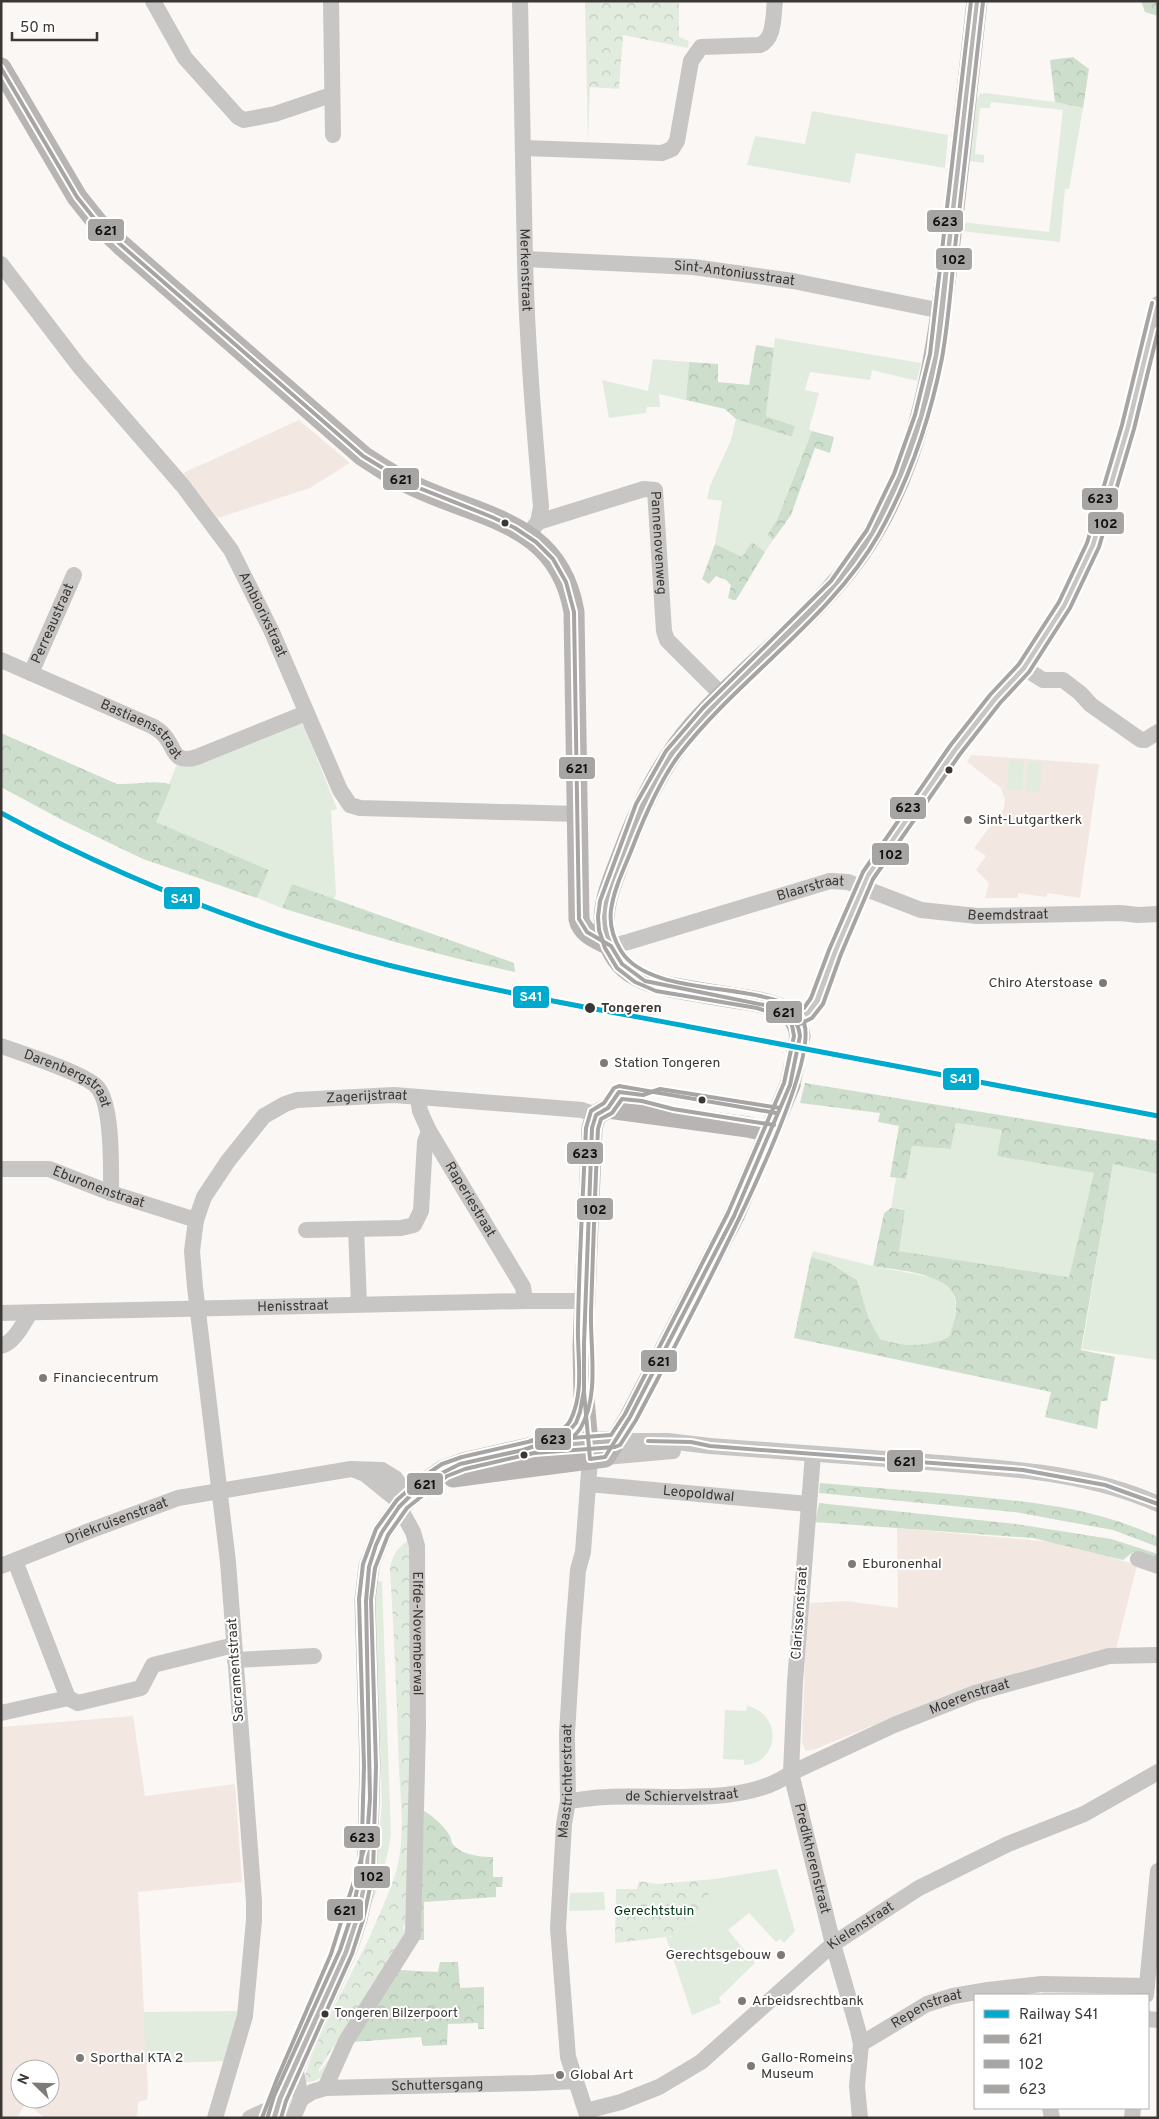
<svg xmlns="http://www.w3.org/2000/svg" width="1159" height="2119" viewBox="0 0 1159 2119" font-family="Overpass,sans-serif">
  <defs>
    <pattern id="forest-crowns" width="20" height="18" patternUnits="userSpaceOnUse" patternTransform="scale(1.25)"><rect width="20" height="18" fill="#cddfcc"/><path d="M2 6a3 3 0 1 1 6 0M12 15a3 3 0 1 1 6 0" fill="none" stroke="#b1c0b0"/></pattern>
    <pattern id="park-crowns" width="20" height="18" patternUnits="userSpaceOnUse" patternTransform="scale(1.25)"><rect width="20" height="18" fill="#e1ecdf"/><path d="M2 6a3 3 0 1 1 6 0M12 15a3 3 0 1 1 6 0" fill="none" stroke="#c2cbc0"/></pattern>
  </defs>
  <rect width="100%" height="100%" fill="#fbf7f4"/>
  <path fill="#f2e8e1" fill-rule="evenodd" d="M299,420L350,463L310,488L218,518L183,473Z
    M971,755L1099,764L1080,898L1048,893L1046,897L1018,893V898H985L989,883L976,870L986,856L974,848L1004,808L1005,800L1001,788L967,762Z
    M897,1528L1063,1543L1137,1565L1116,1649L947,1695L813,1750L806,1751L802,1743L807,1603L846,1601L898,1608Z
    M133,1716L145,1796L235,1784L242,1882L138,1892L148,2091L147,2100L138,2102L137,2118H45L26,2103L17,2118H1V1727ZM20,2069H50V2099H20Z
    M1043,1991L1139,1993V1995H1043Z"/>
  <path fill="#e1ecdf" d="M986,93L1055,102L1083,108L1069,189H1065L1060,242L960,231L961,222L1049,232L1063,110L991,102L990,108H980L975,154L984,155V163L969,161L976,100L980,94Z
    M812,111L948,135L945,168L856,153L850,183L747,165L755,136L805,144Z
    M775,338L921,363L917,381L872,370L870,380L810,372L805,390L819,393L809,429L812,431L777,520L767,535L773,540L765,552L752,542L742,558L715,544L722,501L707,499L710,486L731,440L736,419L792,437L795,426L766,416Z
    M653,359L689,362L686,400L659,394L660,407H647L646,413L609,418L602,380L648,391Z
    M301,723L305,728L337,809L331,811L336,893L334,900L292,885L282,908L257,898L269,870L155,822L172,786L169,784L177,764Z
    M1009,760L1024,761L1022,791L1007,790Z
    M1028,762H1042L1040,792L1025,791Z
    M956,1123L1003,1130L998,1156L1095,1173L1069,1277L898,1251L905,1210L891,1208L896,1178L906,1179L912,1146L951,1149Z
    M1113,1163L1158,1174V1360L1082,1349Z
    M813,1251L873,1266L936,1278L953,1292L956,1306L953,1325L949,1337C927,1347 903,1347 880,1339L869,1319L857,1280L828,1262L811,1257Z
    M377,1580L382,1582L391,1834C386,1872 372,1905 356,1940L377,1854L382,1805L375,1584Z
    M747,1706C783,1713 780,1764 744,1765V1760L723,1759L725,1710L746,1711Z
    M777,1869L795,1931L784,1943L780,1939L776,1942L749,1913L728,1930L755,1963L719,1998L721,2003L692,2015L666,1937L674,1936L682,1924L697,1921L701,1917L707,1896L714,1889L715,1879Z
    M604,1892L605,1910L569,1911L570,1893Z
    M239,2011L226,2061L146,2064L143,2012Z"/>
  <path fill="url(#forest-crowns)" d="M1141,1H1158V16L1145,12Z
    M1073,57L1089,69L1083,108L1055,102L1050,60Z
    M756,345L774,348L766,416L795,426L792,437L736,419L725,409L686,400L689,362L718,364V382L749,385Z
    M812,431L834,437L830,453L815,448L791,515L773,540L767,535L777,520Z
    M752,542L765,552L736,600H733L728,598L731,585L726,580L716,576L709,584L702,579L715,544L742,557Z
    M1,733L117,784C135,785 156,779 172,785L156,822L269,870L257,898L143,859L64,821L1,787Z
    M292,884L514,963L515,972C436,955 359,932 282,908Z
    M805,1083L1158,1141V1174L1113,1164L1081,1350L1115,1357L1107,1401H1101L1097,1429L1045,1417L1051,1392L794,1338L811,1257L828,1262L857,1280L869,1319L880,1339C903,1347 927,1347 949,1337C953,1325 961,1303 952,1292C939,1272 895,1270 873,1266L884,1213L891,1208L905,1210L899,1251L1069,1277L1094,1173L997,1156L1002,1130L956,1123L951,1149L912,1146L906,1179L890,1177L899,1126L878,1122L880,1113L800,1103Z
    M820,1483C867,1487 914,1491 961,1495C1031,1502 1093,1507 1158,1537V1547L1113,1530L1014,1512L819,1493Z
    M819,1503L1016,1524L1111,1539L1158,1554V1561L1133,1552L1123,1560L1033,1538L815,1522Z
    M424,1811C432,1815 446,1828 450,1836C451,1838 451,1841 452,1843C460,1855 481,1857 493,1857V1877H503L502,1887H496V1897L424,1902V1940H419Z
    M440,1962H458L460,1988L484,1987V2029H478V2023L448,2024L447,2045L423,2046L421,2037L353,2042L400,1970L438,1972Z"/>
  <path fill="url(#park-crowns)" d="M585,1H679V37L689,41L688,48L623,35L619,89L590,87L588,144Z
    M410,1539L416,1701L406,1923L403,1927L407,1933L318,2071H320L329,2059C325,2073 321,2083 305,2082C300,2068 361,1956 371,1934C379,1916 387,1897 394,1878C406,1843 401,1805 399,1769C397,1702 394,1635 390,1568C393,1554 398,1547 410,1539Z
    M715,1879L714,1889L707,1896L701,1917L697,1921L682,1924L674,1936L615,1943L616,1889H637L639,1881L657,1884Z"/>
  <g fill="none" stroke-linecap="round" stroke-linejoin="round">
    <path stroke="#d5d1ce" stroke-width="21" stroke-dasharray="21 11" stroke-linecap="butt" d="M790,1085L800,1036"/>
    <g stroke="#c7c6c5" stroke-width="16">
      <path d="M153,1L185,58L238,117L244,120L275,114L331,95"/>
      <path d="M331,1L333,135"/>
      <path id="s1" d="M520,1C522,88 523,174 525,260C527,343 534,425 541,507L538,522L528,535"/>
      <path d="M524,148L662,153L672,149L677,141L691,61L701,47L760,45C775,39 773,15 775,1"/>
      <path id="s2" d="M525,259L693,267L793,281L942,311"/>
      <path id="s3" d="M1,264L79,366L183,486L231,550L272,632L340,790L350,805L360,808L577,814"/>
      <path id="s4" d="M538,522L644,489L655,490L664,631L667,640L723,696"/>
      <path id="s5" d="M1,660L152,726C155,728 159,730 162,733C176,746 171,765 197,757L306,713"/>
      <path d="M1024,668L1043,680H1063L1080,693L1091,705L1141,740H1145L1158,732"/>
      <path id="s6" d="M31,673L74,575"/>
      <path id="s7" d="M611,946L628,942L830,881L848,882L921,910L977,916L1120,913L1138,915L1158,914"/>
      <path d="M795,1019L808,1013L817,1001L835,952L868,876L955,750L995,699L1024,668L1064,605L1093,545L1128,427L1158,304"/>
      <path id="s8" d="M1,1046C21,1053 86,1074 97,1087C113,1104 111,1169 111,1193"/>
      <path id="s9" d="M418,1097L420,1111L429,1131L523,1287L525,1301"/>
      <path id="s10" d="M1,1169H49L111,1193L196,1220"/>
      <path d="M356,1229L359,1304"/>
      <path d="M306,1230L401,1228L414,1225L421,1211L425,1142L429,1131"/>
      <path id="s11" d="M1,1313L525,1301H585"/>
      <path d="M1,1346C14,1343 23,1324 30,1313"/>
      <path d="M615,1441H668L710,1446C787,1452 863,1457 940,1463C1014,1469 1089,1473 1158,1504"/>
      <path id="s12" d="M813,1454L795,1682L791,1773L833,1944L858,2030L861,2044L857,2086L860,2118"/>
      <path d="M605,1457L673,1451"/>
      <path d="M353,1469L365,1474L402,1504"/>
      <path id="s13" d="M588,1484L808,1504"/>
      <path d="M1138,1559L1158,1566"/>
      <path d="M15,1561L68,1698L78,1703L141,1688L153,1665L234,1645"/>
      <path id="s14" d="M1,1566L89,1531L178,1498L351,1469L382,1470L395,1478L401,1487L402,1512L413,1532L417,1546L418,1727L413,1935L346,2041L325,2088"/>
      <path d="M235,1660L314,1656"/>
      <path d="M1,1713L68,1698"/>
      <path id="s15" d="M568,1801C581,1800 594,1797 607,1797C661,1794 746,1807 791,1773L894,1725L975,1693L1109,1656L1158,1655"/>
      <path d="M1146,1995L1158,1871"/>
      <path d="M1148,2019L1158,2020"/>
      <path id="s16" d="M861,2044L927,2004L953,1996L988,1990L1042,1984L1147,1986"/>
      <path id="s17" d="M301,2099L312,2092L325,2088L534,2083L575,2081"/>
      <path d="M1050,2108L1052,2118"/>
      <path id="s18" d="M586,2111L621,2102L659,2087L701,2062L833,1944L919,1888L1008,1844L1084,1814L1158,1772"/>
      <path id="s19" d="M215,2118L245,2016L254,1920V1901L228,1562L195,1287L192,1251L196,1220L204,1197L228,1161L264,1116L285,1104L297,1100L394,1095L582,1110L596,1115"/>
      <path d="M250,2118L265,2111"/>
      <path d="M293,2118L301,2099L295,2066"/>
      <path id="s20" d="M588,2118L568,2057L558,1928L564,1824L568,1801L567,1734L573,1634L578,1570L583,1552L590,1459"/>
      <path d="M1132,2118L1133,2108"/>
    </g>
    <path stroke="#b7b4b3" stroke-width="21" d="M1,68L77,197L97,222L121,245L363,456C380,467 397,479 416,487C485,519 559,523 574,612L579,919C582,934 598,939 611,946
      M800,1036C796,1010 781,1008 759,1002C737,998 714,995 692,991C651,984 614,978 605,929C601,905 613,880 621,858C639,810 660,764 694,725C747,665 814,619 860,553C927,456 938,340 952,226C961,151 969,76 977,1
      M589,1455L584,1399L583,1346L592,1128L596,1115L608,1108L748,1127L769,1132
      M453,1477L605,1457L630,1417L734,1216L790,1085
      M274,2118L280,2099L346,1952L357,1919L367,1873L370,1766L365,1600L369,1566L382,1532L402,1504L428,1481L444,1470L463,1463L533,1447L615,1441"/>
    <g stroke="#fff" stroke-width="8">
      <path id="bus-1" d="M1,68L77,197L97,222L121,245L363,456L409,484L492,517L515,528L536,542L553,559L566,582L574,612L579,919L587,932L611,946
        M584,1392L590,1459L605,1457L630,1417L734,1216L790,1085L800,1036C798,1018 789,1014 774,1007L645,981L622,964L611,946
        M648,1441L691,1442L710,1446L1023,1470L1105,1485L1158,1504
        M262,2118L277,2079L331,1954L367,1840L370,1798L366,1601L369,1567L376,1545L382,1532L399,1507L410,1496L434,1477L460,1464L523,1450L555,1439L568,1432L576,1423L580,1412L584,1390V1344L592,1128L596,1115L608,1108L619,1092L643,1095L660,1089L780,1108"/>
    </g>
    <g stroke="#fff" stroke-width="8">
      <path id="bus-2" d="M798,1025L812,1018L823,1004L841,954L873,879L960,754L1000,703L1029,672L1070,608L1099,547L1134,429L1158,331
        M534,1453C550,1449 570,1444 580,1429C600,1396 590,1349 591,1312C593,1251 595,1190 598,1129L601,1119L612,1113L622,1099L642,1101L673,1109L774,1125
        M281,2118L286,2101L352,1954L363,1920L373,1874L376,1766L371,1600L375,1568L388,1535L407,1508L447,1476L465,1469L534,1453L615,1447L620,1445L636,1420C668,1358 823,1077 804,1023C788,976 654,1004 621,951C613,938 609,926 611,910C614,888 625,867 633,846C645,815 659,782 679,755C739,677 831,619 879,534C909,480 930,419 942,358C950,313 952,267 958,222C966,149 975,75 983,2"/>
    </g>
    <g stroke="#fff" stroke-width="8">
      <path id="bus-3" d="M792,1013L804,1008L811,998L829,950L863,872L950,746L990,695L1019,664L1059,602L1087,543L1122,425L1152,303
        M530,1441C544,1437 563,1434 570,1421C585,1392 577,1357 578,1326C579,1260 583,1194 586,1128L591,1111L604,1103L614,1088L619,1086L776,1113
        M268,2116L274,2096L340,1950L351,1917L361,1872L364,1766L359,1599L363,1564L376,1529L397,1500L424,1476L442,1464L462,1457L532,1441L611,1435L625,1414L728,1213L784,1083L794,1036L792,1025L788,1020L772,1013L757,1008L656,991L635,982L617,968L605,948L599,930L598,917L600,901L636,804L666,751L703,708L831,581L867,530L894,474L915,415L930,354L971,1"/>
    </g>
    <use href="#bus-1" stroke="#a7a5a4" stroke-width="4"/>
    <use href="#bus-2" stroke="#a7a5a4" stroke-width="4"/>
    <use href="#bus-3" stroke="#a7a5a4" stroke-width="4"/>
    <g stroke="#fff" stroke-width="9">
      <path id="rail-1" d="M1,813C124,880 253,930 388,965C491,991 597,1009 701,1029C853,1058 1006,1087 1158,1116"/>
    </g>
    <use href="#rail-1" stroke="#00a9ce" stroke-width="5"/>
  </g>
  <g fill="#3b3734" stroke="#fff" stroke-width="2">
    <circle cx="505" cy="523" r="4.5"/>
    <circle cx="949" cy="770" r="4.5"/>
    <circle cx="590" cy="1008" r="6"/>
    <circle cx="702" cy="1100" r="4.5"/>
    <circle cx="524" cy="1455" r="4.5"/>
    <circle cx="325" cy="2014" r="4.5"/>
  </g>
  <g fill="#7e7a77" stroke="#fff" stroke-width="2">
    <circle cx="968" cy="820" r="5"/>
    <circle cx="1103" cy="983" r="5"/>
    <circle cx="604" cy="1063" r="5"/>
    <circle cx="43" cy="1378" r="5"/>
    <circle cx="852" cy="1564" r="5"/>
    <circle cx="781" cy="1955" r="5"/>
    <circle cx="742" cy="2001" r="5"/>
    <circle cx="80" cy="2058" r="5"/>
    <circle cx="751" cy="2066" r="5"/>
    <circle cx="560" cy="2075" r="5"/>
  </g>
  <g text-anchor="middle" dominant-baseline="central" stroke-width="4" stroke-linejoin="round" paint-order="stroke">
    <g font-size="13" fill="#3b3734" stroke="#fff" text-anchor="start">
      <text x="334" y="2014">Tongeren Bilzerpoort</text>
    </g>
    <g font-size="14" fill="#3b3734" stroke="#fff">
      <text stroke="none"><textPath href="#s1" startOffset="269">Merkenstraat</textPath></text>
      <text stroke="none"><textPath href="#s2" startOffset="210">Sint-Antoniusstraat</textPath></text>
      <text stroke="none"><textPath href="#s4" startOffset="175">Pannenovenweg</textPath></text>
      <text stroke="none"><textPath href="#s3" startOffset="439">Ambiorixstraat</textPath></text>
      <text stroke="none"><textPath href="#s6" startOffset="54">Perreaustraat</textPath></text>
      <text stroke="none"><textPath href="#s5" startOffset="158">Bastiaensstraat</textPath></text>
      <text stroke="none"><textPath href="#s7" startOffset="208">Blaarstraat</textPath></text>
      <text stroke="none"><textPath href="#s7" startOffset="412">Beemdstraat</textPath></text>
      <text stroke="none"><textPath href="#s8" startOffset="76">Darenbergstraat</textPath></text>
      <text stroke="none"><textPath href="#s19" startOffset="1138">Zagerijstraat</textPath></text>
      <text stroke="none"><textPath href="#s10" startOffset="101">Eburonenstraat</textPath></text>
      <text stroke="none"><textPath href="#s9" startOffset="116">Raperiestraat</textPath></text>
      <text stroke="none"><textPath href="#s11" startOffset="292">Henisstraat</textPath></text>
      <text stroke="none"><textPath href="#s13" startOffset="111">Leopoldwal</textPath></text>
      <text stroke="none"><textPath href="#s14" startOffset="124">Driekruisenstraat</textPath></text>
      <text transform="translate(800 1613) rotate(-86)">Clarissenstraat</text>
      <text stroke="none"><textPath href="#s14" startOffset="572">Elfde-Novemberwal</textPath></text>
      <text transform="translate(236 1670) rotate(-94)">Sacramentstraat</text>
      <text stroke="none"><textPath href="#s15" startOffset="422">Moerenstraat</textPath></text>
      <text stroke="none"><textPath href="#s20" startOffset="341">Maastrichterstraat</textPath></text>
      <text stroke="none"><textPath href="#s15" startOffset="114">de Schiervelstraat</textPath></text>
      <text stroke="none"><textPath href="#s12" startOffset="408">Predikherenstraat</textPath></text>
      <text stroke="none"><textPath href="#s18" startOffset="336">Kielenstraat</textPath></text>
      <text stroke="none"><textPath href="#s16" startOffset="75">Repenstraat</textPath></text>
      <text stroke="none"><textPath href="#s17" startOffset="139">Schuttersgang</textPath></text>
    </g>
    <g font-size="14" fill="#3b3734" stroke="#fff" text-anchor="start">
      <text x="978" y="820">Sint-Lutgartkerk</text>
      <text x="1093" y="983" text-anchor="end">Chiro Aterstoase</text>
      <text x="614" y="1063">Station Tongeren</text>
      <text x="53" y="1378">Financiecentrum</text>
      <text x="862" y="1564">Eburonenhal</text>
      <text x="771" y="1955" text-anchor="end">Gerechtsgebouw</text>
      <text x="752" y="2001">Arbeidsrechtbank</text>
      <text x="90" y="2058">Sporthal KTA 2</text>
      <text x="761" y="2058">Gallo-Romeins<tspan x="761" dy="16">Museum</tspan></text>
      <text x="570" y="2075">Global Art</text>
    </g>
    <g font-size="14" font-weight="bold" fill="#3b3734" stroke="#fff" text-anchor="start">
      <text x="601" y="1008">Tongeren</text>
    </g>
    <g font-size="14" fill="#003811" stroke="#fff">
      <text x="654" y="1911">Gerechtstuin</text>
    </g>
  </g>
  <g stroke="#fff" stroke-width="2">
    <rect x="926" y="209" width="38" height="24" rx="5" fill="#a7a5a4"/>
    <rect x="87" y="218" width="38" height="24" rx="5" fill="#a7a5a4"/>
    <rect x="935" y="247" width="38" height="24" rx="5" fill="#a7a5a4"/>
    <rect x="382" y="467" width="38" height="24" rx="5" fill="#a7a5a4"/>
    <rect x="1081" y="487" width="38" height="24" rx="5" fill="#a7a5a4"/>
    <rect x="1087" y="511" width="38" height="24" rx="5" fill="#a7a5a4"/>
    <rect x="558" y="756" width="38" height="24" rx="5" fill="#a7a5a4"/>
    <rect x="889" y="796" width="38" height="24" rx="5" fill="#a7a5a4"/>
    <rect x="871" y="842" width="39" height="24" rx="5" fill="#a7a5a4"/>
    <rect x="163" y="886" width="38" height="24" rx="5" fill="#00a9ce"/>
    <rect x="512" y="985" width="38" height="24" rx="5" fill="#00a9ce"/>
    <rect x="765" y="1000" width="38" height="24" rx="5" fill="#a7a5a4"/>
    <rect x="942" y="1067" width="38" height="24" rx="5" fill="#00a9ce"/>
    <rect x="566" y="1141" width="38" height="24" rx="5" fill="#a7a5a4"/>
    <rect x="576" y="1197" width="38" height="24" rx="5" fill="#a7a5a4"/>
    <rect x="640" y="1349" width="38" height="24" rx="5" fill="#a7a5a4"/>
    <rect x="534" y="1427" width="38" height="24" rx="5" fill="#a7a5a4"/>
    <rect x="886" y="1449" width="38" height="24" rx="5" fill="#a7a5a4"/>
    <rect x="406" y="1472" width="38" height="24" rx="5" fill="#a7a5a4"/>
    <rect x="343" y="1825" width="38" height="24" rx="5" fill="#a7a5a4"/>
    <rect x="353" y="1865" width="38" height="24" rx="5" fill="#a7a5a4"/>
    <rect x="326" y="1898" width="38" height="24" rx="5" fill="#a7a5a4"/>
  </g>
  <g font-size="14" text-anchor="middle" font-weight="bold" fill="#fff">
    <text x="182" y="903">S41</text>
    <text x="531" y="1001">S41</text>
    <text x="961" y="1083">S41</text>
  </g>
  <g font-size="14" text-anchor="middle" font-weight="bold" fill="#111">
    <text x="945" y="226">623</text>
    <text x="106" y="235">621</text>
    <text x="954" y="264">102</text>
    <text x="401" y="484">621</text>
    <text x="1100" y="503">623</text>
    <text x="1106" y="528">102</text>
    <text x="577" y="773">621</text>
    <text x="908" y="812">623</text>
    <text x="891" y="859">102</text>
    <text x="784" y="1017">621</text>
    <text x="585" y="1158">623</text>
    <text x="595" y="1214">102</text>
    <text x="659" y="1366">621</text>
    <text x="553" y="1444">623</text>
    <text x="905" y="1466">621</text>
    <text x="425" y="1489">621</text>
    <text x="362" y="1842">623</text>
    <text x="372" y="1881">102</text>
    <text x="345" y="1915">621</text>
  </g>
  <rect width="1159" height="2119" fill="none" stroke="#3b3734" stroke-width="5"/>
  <rect x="974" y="1994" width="175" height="115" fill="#ffffff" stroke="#b1afae"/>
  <rect x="984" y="2010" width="25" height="8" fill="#00a9ce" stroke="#b1afae"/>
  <text x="1019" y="2019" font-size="15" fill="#3b3734">Railway S41</text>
  <rect x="984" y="2035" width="25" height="8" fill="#a7a5a4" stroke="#b1afae"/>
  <text x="1019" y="2044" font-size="15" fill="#3b3734">621</text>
  <rect x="984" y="2060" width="25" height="8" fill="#a7a5a4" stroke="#b1afae"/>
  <text x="1019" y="2069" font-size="15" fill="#3b3734">102</text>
  <rect x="984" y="2085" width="25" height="8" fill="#a7a5a4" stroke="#b1afae"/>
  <text x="1019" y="2094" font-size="15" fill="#3b3734">623</text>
  <g transform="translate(35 2084) rotate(293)"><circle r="24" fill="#ffffff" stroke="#b1afae"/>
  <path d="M0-4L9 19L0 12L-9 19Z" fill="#7e7a77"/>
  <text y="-8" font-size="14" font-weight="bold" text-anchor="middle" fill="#3b3734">N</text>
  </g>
  <path d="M12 32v8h85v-8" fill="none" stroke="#3b3734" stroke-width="2.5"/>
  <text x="20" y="32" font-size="15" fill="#3b3734" stroke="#ffffff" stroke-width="4" paint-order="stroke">50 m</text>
</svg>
